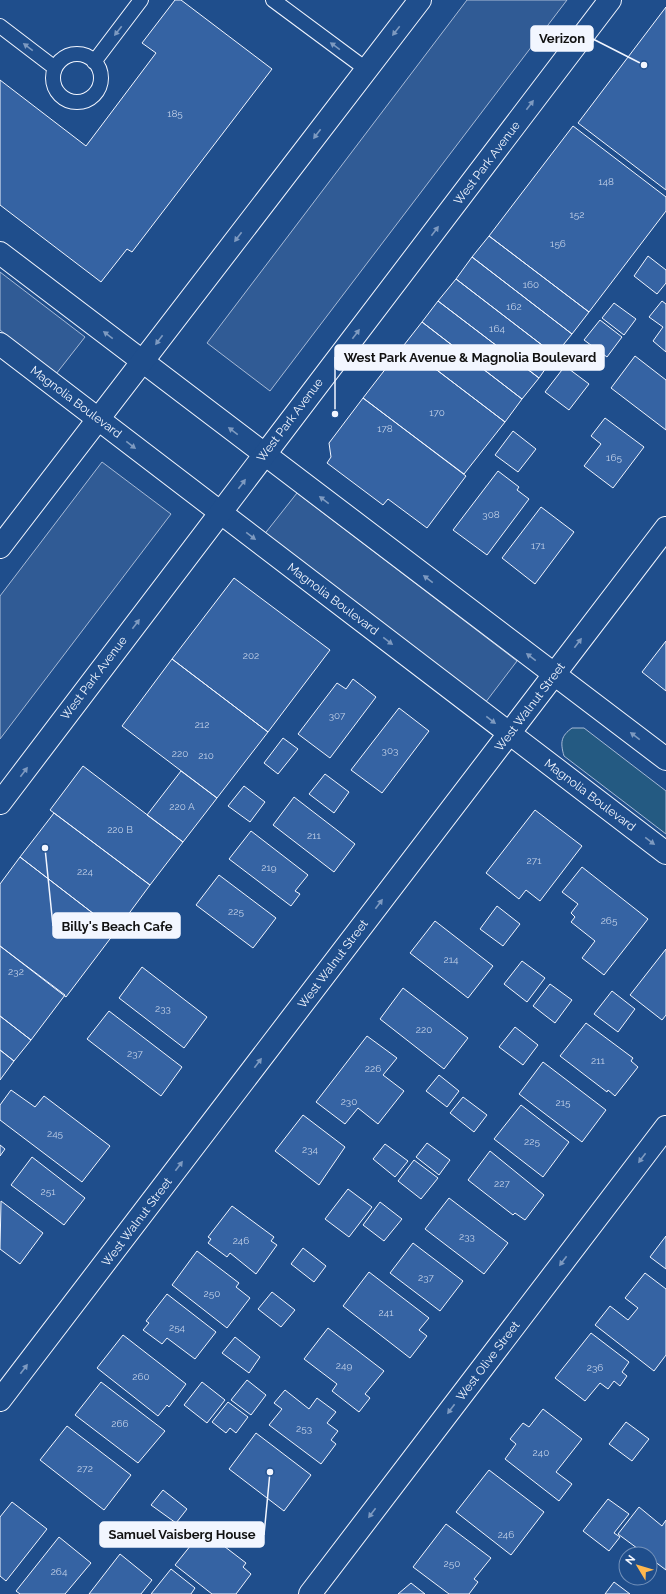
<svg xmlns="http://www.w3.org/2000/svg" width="666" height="1594" viewBox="0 0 666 1594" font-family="Raleway,sans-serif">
  <rect width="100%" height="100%" fill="#1f4e8c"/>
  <path fill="#245a82" stroke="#a8bbd7" d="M572,728H584L666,791V834L564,756C560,742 561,736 572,728Z"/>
  <path fill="#305b95" stroke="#a8bbd7" d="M467,0H567L270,391L207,343Z
    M0,272L85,337L56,374L0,330Z
    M102,462L171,514L0,739V596Z
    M297,493L517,661L482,707L263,536Z"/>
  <path fill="#3563a3" stroke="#f2f6ff" d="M175,0H181L272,69L132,252L127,249L101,282L0,205V80L86,146L156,53L142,43Z
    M666,7V190L578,123Z
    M573,126L666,197V211L589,312L489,236Z
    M489,236L589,312L572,334L472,257Z
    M648,256L666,270V283L657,294L634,276Z
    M472,257L572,334L555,355L456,279Z
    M456,279L555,355L539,378L438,301Z
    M438,301L539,378L522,399L422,322Z
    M662,301L666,304V352L653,341L663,327L649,317Z
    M614,303L636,319L624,335L602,318Z
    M600,320L622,337L607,357L584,340Z
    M422,322L522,399L505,422L404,345Z
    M404,345L505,422L464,474L363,398Z
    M635,356L666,380V430L611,388Z
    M565,366L589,384L569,410L545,392Z
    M363,398L466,476L427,528L388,499L383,505L327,463L331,457L329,443Z
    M605,418L644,447L613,488L584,466L601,444L591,436Z
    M513,431L536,449L518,472L495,455Z
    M498,471L519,487L517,490L529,499L487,555L453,530Z
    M541,507L574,532L535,584L502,558Z
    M234,578L330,650L268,732L172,659Z
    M666,641V691L642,672Z
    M172,659L268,732L217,798L122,726Z
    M353,679L376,697L330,758L298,734L337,683L346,689Z
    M399,708L429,731L382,793L351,770Z
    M283,738L298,749L278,774L264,763Z
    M83,766L183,842L150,885L50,810Z
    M181,771L217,798L183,842L147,815Z
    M325,774L349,792L334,813L309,794Z
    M244,786L265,802L250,822L228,806Z
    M294,797L355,844L334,872L273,825Z
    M535,810L582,846L540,901L526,890L519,899L486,873Z
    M54,813L150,885L116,931L20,857Z
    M251,831L308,875L295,891L300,894L291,906L229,859Z
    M20,857L116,931L66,997L0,946V884Z
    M582,867L648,919L604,975L582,958L595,941L571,922L575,917L571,913L578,904L562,892Z
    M219,875L276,918L253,948L196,905Z
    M497,906L520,924L503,946L480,929Z
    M435,921L493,966L468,998L410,953Z
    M0,946L65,995L31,1040L0,1016Z
    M666,949V1015L662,1020L630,995Z
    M522,961L545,978L527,1002L504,984Z
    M142,967L207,1017L184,1048L119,998Z
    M550,984L572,1000L555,1023L533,1006Z
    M403,988L468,1038L444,1069L380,1019Z
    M612,991L635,1009L618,1032L594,1014Z
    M109,1011L182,1067L161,1096L87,1039Z
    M0,1016L31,1040L14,1061L0,1050Z
    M586,1023L633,1058L631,1061L638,1067L615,1096L608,1090L607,1092L560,1056Z
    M515,1027L538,1045L523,1065L499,1047Z
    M367,1036L397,1058L383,1075L404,1091L378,1124L358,1108L345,1124L316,1102Z
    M0,1050L14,1061L0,1080Z
    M543,1062L606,1110L582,1142L519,1094Z
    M439,1075L459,1091L447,1107L426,1091Z
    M11,1090L35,1107L44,1096L110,1146L82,1182L0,1120V1105Z
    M463,1097L487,1115L474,1132L450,1113Z
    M521,1105L569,1142L543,1177L494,1139Z
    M303,1115L345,1147L319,1185L275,1151Z
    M427,1143L450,1160L439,1175L416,1157Z
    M385,1144L408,1161L395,1177L373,1159Z
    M0,1145L5,1149L0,1156Z
    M490,1151L544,1195L525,1220L515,1213L513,1215L468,1180Z
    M32,1157L85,1198L64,1225L11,1185Z
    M414,1160L438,1178L421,1199L398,1181Z
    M348,1189L372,1207L349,1237L325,1219Z
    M449,1198L508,1243L484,1274L425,1229Z
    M1,1201L43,1233L20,1264L0,1249Z
    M380,1202L402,1219L384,1241L363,1225Z
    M232,1206L274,1237L271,1241L277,1245L256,1274L230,1253L227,1257L208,1243L211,1239L208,1237Z
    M666,1236V1269L650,1257Z
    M413,1243L463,1281L440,1311L390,1273Z
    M303,1248L326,1266L314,1282L291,1264Z
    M197,1251L239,1283L236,1287L250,1298L227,1328L172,1285Z
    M369,1272L429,1318L419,1330L427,1336L410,1358L343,1306Z
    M645,1273L666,1289V1355L654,1371L595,1325L610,1306L628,1320L638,1308L625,1298Z
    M272,1292L295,1310L281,1327L258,1309Z
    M167,1294L216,1332L195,1359L167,1338L162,1344L143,1330L149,1323L146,1321Z
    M328,1328L384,1371L365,1394L370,1398L359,1412L332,1391L337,1384L304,1359Z
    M591,1333L629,1362L622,1372L627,1376L620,1386L614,1381L608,1389L600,1383L585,1401L555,1378Z
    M123,1335L186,1384L169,1407L167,1405L158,1416L97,1368Z
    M235,1337L260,1357L249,1373L222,1353Z
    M247,1380L266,1395L251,1415L231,1400Z
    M101,1382L165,1431L138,1463L75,1415Z
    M202,1382L225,1400L207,1423L184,1405Z
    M285,1390L309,1409L317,1398L336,1412L327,1423L338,1431L331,1440L336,1444L321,1464L269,1425L282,1409L274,1403Z
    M228,1402L248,1417L236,1433L230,1428L226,1433L212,1422Z
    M543,1409L582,1439L556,1472L572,1484L559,1501L505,1459L516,1444L510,1439L523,1423L529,1427Z
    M626,1422L649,1439L632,1461L609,1444Z
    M67,1426L131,1475L104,1510L40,1460Z
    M256,1433L311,1475L284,1511L229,1469Z
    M489,1470L544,1512L511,1555L456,1512Z
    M163,1490L187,1509L176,1523L151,1505Z
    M608,1499L629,1514L614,1533L620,1537L609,1551L583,1531Z
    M12,1502L47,1529L6,1581L0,1576V1517Z
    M639,1507L662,1526L666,1520V1570L650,1558V1554H645L618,1534Z
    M446,1524L491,1558L474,1579L478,1582L469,1594H449L413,1567Z
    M203,1530L246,1563L243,1567L251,1574L236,1594H212L175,1565Z
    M59,1537L91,1563L65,1594H20L16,1591Z
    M120,1554L152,1580L141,1594H89Z
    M171,1569L195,1588L191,1594H151Z
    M614,1582L630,1594H605Z
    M411,1583L425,1594H398Z"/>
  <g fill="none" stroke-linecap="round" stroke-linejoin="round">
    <g stroke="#f2f6ff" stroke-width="16">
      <path id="lane" d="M273,0L366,69
        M0,26L55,68
        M53 78a24 24 0 1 1 48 0a24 24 0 1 1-48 0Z
        M94,62L141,0"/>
    </g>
    <g stroke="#f2f6ff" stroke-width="24">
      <path id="street" d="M0,253L666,759
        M0,344L666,853
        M0,1400L666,528
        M310,1594L666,1127"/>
    </g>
    <g stroke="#f2f6ff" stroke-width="24">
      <path id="highway" d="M0,547L420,0
        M0,803L610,0"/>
    </g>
    <use href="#lane" stroke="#1f4e8c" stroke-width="14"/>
    <use href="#street" stroke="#1f4e8c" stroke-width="22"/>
    <use href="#highway" stroke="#1f4e8c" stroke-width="22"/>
  </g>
  <defs><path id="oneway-solid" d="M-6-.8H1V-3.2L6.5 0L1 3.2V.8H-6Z"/></defs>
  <g fill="#7e9ac0">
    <use href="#oneway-solid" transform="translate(118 31) rotate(128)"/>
    <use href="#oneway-solid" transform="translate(396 31) rotate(128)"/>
    <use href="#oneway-solid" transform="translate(335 46) rotate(-144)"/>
    <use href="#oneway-solid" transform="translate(28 47) rotate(-143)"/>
    <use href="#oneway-solid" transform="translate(530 105) rotate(-53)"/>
    <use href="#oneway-solid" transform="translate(317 134) rotate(127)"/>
    <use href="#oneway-solid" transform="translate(435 231) rotate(-53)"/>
    <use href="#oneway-solid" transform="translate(238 237) rotate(127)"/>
    <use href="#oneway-solid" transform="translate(356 334) rotate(-53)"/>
    <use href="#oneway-solid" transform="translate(108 335) rotate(-143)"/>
    <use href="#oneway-solid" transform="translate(159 340) rotate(127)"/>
    <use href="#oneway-solid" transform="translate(233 431) rotate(-143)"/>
    <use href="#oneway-solid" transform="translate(131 445) rotate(38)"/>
    <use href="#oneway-solid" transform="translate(242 484) rotate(-53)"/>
    <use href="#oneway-solid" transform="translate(324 500) rotate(-143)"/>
    <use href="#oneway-solid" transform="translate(251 536) rotate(37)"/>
    <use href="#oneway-solid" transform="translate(428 579) rotate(-143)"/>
    <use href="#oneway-solid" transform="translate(136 624) rotate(-53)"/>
    <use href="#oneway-solid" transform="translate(388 641) rotate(37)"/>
    <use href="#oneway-solid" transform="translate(578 643) rotate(-53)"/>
    <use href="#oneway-solid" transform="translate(531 657) rotate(-143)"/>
    <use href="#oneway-solid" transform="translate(491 720) rotate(38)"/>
    <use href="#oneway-solid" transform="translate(635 736) rotate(-143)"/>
    <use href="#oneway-solid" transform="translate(24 772) rotate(-53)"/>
    <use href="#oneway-solid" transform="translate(650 841) rotate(37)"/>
    <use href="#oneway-solid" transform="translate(379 904) rotate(-53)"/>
    <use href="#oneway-solid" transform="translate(258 1063) rotate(-53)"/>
    <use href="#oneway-solid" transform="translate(642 1158) rotate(127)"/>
    <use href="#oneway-solid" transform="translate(179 1166) rotate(-53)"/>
    <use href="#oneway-solid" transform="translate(563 1261) rotate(127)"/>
    <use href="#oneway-solid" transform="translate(24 1369) rotate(-53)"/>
    <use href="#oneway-solid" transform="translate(451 1409) rotate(127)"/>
    <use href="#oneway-solid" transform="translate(372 1513) rotate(127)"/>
  </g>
  <g text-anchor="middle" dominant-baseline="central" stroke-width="3" stroke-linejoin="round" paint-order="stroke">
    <g font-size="10" fill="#c3d1e8">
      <text x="175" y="113">185</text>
      <text x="606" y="181">148</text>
      <text x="577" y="214">152</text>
      <text x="558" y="243">156</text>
      <text x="531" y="284">160</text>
      <text x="514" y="306">162</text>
      <text x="497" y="328">164</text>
      <text x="437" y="412">170</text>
      <text x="385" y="428">178</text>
      <text x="614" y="457">165</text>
      <text x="491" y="514">308</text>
      <text x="538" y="545">171</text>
      <text x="251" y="655">202</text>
      <text x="337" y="715">307</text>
      <text x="202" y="724">212</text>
      <text x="390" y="750">303</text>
      <text x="180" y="753">220</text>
      <text x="206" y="755">210</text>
      <text x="182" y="806">220 A</text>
      <text x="120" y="829">220 B</text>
      <text x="314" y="835">211</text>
      <text x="534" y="860">271</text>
      <text x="269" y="867">219</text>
      <text x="85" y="871">224</text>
      <text x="236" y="911">225</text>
      <text x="609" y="920">265</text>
      <text x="451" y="959">214</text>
      <text x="16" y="971">232</text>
      <text x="163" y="1008">233</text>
      <text x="424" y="1029">220</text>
      <text x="135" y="1053">237</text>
      <text x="598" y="1060">211</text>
      <text x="373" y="1068">226</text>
      <text x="349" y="1101">230</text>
      <text x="563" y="1102">215</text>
      <text x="55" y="1133">245</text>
      <text x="532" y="1141">225</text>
      <text x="310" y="1149">234</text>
      <text x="502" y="1183">227</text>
      <text x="48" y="1191">251</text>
      <text x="467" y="1236">233</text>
      <text x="241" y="1240">246</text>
      <text x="426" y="1277">237</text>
      <text x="212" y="1293">250</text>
      <text x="386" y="1312">241</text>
      <text x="177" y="1327">254</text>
      <text x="344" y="1365">249</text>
      <text x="595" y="1367">236</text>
      <text x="141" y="1376">260</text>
      <text x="120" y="1423">266</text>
      <text x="304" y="1428">253</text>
      <text x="541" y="1452">240</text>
      <text x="85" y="1468">272</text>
      <text x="506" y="1534">246</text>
      <text x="452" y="1563">250</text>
      <text x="59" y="1571">264</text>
    </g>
    <g font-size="12" fill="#f2f6ff" stroke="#1f4e8c">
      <text transform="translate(487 163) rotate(-53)">West Park Avenue</text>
      <text transform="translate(76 402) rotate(37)">Magnolia Boulevard</text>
      <text transform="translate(290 420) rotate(-53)">West Park Avenue</text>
      <text transform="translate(333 599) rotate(37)">Magnolia Boulevard</text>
      <text transform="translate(94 678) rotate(-53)">West Park Avenue</text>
      <text transform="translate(530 707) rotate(-53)">West Walnut Street</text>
      <text transform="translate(590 795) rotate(37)">Magnolia Boulevard</text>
      <text transform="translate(333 964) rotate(-53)">West Walnut Street</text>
      <text transform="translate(137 1222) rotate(-53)">West Walnut Street</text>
      <text transform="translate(488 1361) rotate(-53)">West Olive Street</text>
    </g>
  </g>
  <path fill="none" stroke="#f2f6ff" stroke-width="1.5" d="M644 65L593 39M335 414L335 357M45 848L53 926M270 1472L264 1535"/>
  <g fill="#f2f6ff" stroke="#1f4e8c" stroke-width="1.5">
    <circle cx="644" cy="65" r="4"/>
    <circle cx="335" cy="414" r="4"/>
    <circle cx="45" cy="848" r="4"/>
    <circle cx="270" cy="1472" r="4"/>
  </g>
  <g fill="#f2f6ff" stroke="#f2f6ff" stroke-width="1.5">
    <rect x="531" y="26" width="62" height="25" rx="4"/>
    <rect x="335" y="345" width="269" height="25" rx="4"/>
    <rect x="53" y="913" width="127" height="25" rx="4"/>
    <rect x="100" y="1522" width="164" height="25" rx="4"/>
  </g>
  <g font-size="13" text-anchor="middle" font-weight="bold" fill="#111">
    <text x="562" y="43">Verizon</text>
    <text x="470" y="362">West Park Avenue &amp; Magnolia Boulevard</text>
    <text x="117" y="931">Billy's Beach Cafe</text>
    <text x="182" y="1539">Samuel Vaisberg House</text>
  </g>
  <g transform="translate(638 1566) rotate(308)"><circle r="19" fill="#1f4e8c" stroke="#7391ba"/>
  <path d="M0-3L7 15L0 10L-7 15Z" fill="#ffb74d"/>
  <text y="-6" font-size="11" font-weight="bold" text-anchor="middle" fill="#f2f6ff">N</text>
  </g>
</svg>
